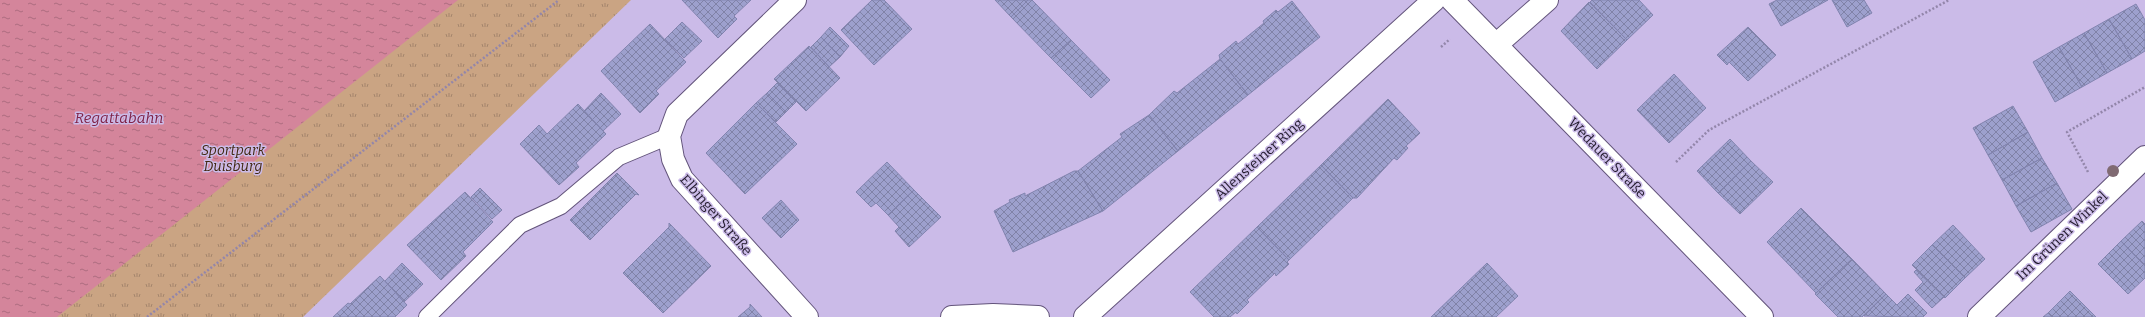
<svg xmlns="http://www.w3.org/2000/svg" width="2145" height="317" viewBox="0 0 2145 317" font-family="Bitter,serif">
  <defs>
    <pattern id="park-tufts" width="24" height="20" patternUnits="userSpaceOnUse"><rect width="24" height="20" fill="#caa483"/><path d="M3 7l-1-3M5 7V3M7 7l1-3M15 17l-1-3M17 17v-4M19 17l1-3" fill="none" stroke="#a4856c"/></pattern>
    <pattern id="water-ripples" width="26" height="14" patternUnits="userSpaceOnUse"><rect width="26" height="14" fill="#d4859b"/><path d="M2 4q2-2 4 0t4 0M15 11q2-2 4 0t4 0" fill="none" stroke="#ac6c7f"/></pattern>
    <pattern id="building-cross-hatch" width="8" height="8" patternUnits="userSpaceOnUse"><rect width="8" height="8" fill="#9da0cd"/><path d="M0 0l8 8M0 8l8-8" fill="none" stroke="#8082a7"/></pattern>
  </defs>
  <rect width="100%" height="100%" fill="#cbbbe8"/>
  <path fill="url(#park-tufts)" d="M0,0H631L303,317H0Z"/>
  <path fill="url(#water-ripples)" d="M0,0H458L57,317H0Z"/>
  <path fill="url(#building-cross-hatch)" stroke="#8284af" d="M682,0H751L734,16L737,19L718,38Z
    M872,0H884L912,29L874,65L841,30Z
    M995,0H1028L1011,17Z
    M1028,0H1032L1071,40L1051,58L1011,17Z
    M1592,0H1639L1653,15L1627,40L1590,2Z
    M1777,0H1828L1781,26L1769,4Z
    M1832,0H1864L1872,13L1847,27Z
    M1292,1L1320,37L1248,95L1220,59L1219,55L1236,41L1238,44L1264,23L1263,21L1276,10L1278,12Z
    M1589,2L1627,40L1597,69L1561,31Z
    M2136,4L2145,20V51L2132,59L2109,19Z
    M2109,19L2132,59L2107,73L2084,33Z
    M682,22L702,41L684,58L665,39Z
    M650,24L686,62L656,91L659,94L640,113L601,71Z
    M830,27L849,46L840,57L821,37Z
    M1748,27L1776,55L1748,81L1729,62L1727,65L1717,55Z
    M2084,33L2107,73L2082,87L2059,47Z
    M821,37L840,57L829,67L811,47Z
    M1071,40L1110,80L1091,98L1051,58Z
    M809,46L840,78L806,111L774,79Z
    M2059,47L2082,87L2055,102L2033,62Z
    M1220,59L1248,95L1178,151L1149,115L1174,91L1177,93Z
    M1674,74L1706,108L1669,143L1637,110Z
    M777,83L796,102L786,112L767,93Z
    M601,93L621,114L603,131L584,111Z
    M767,93L786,112L776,122L756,103Z
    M1388,99L1420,133L1406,146L1408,148L1397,160L1394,158L1357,198H1353L1321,165Z
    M756,103L797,144L745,194L706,153Z
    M578,104L606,134L576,163L579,167L559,185L520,144L539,125L547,134Z
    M2013,106L2028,132L1988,155L1973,128Z
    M1149,115L1178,151L1103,211L1078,171L1122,137L1120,134Z
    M2028,132L2042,158L2002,180L1988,155Z
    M1730,139L1751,161L1718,193L1697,171Z
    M2042,158L2057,183L2016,206L2002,180Z
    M1751,161L1773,182L1740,214L1718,193Z
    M887,162L914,190L888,215L876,203L871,207L856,192Z
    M1321,165L1353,198L1289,260L1257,227Z
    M1074,171H1078L1103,211L1013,252L994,211L1010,202L1009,200L1025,193V196Z
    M617,173L639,195L636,194L590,240L570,220Z
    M2057,183L2072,209L2031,232L2016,206Z
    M480,188L502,210L492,219L471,197Z
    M914,190L941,217L909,247L895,231L899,227L888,215Z
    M465,192L493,222L463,252L466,256L441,280L407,245Z
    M781,200L799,220L781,238L762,218Z
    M1801,208L1852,259L1816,293L1767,242Z
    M2142,221L2145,224V266L2121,241Z
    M669,223L711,266L663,313L623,273L669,227Z
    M1953,225L1985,259L1965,278L1932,245Z
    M1257,227L1289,260L1287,262L1289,264L1276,276L1275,273L1247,300L1249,302L1237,314L1236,312L1230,317H1214L1190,292Z
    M2121,241L2145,266V278L2128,294L2098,264Z
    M1932,245L1965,278L1945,298L1912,265Z
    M1852,259L1886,294L1862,317H1838L1815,294Z
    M402,263L423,284L404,302L385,281Z
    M1487,263L1518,296L1496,317H1431Z
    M1916,270L1944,297L1932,308L1915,290L1923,282L1914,272Z
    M380,276L407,305L395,317H333L348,303L350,304Z
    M2070,291L2096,317H2052L2048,313Z
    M1886,294L1909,317L1864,316Z
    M1908,294L1927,313L1923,317H1909L1897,305Z
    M750,304L762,317H738L750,307Z
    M2048,313L2052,317H2043Z"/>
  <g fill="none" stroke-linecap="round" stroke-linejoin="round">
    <g stroke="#63547b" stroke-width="18">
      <path id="lane" d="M427,317L520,225L561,206L619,157L669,136"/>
    </g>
    <g stroke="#63547b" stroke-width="24">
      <path id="street" d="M795,0L677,114L669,136L673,159L682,179L807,317
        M1497,44L1547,0
        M952,317L993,315L1038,317
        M1085,317L1434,0
        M1979,317L2145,157"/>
    </g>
    <g stroke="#63547b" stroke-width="24">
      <path id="secondary" d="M1452,0L1762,317"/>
    </g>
    <path stroke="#9386aa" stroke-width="2.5" stroke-dasharray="2 2" stroke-linecap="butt" d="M1441,47L1450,39
      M1676,162L1709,130L1949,0
      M2088,172L2067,132L2145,87
      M147,317L559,0"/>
    <use href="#lane" stroke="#fff" stroke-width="16"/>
    <use href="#street" stroke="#fff" stroke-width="22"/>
    <use href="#secondary" stroke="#fff" stroke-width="22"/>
  </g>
  <circle fill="#806a72" cx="2113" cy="171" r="6"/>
  <g text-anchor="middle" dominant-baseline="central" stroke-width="3" stroke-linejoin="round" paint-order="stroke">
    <g font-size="14" font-style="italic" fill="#422811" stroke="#cbbbe8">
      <text x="233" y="150">Sportpark<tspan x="233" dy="16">Duisburg</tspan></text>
    </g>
    <g font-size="14" fill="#231c2d" stroke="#cbbbe8">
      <text transform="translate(1607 158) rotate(46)">Wedauer Straße</text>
      <text transform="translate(1259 159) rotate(-42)">Allensteiner Ring</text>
      <text transform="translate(716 215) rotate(49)">Elbinger Straße</text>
      <text transform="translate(2062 236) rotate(-44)">Im Grünen Winkel</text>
    </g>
    <g font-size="15" font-style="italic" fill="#802347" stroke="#cbbbe8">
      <text x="119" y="118">Regattabahn</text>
    </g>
  </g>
</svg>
